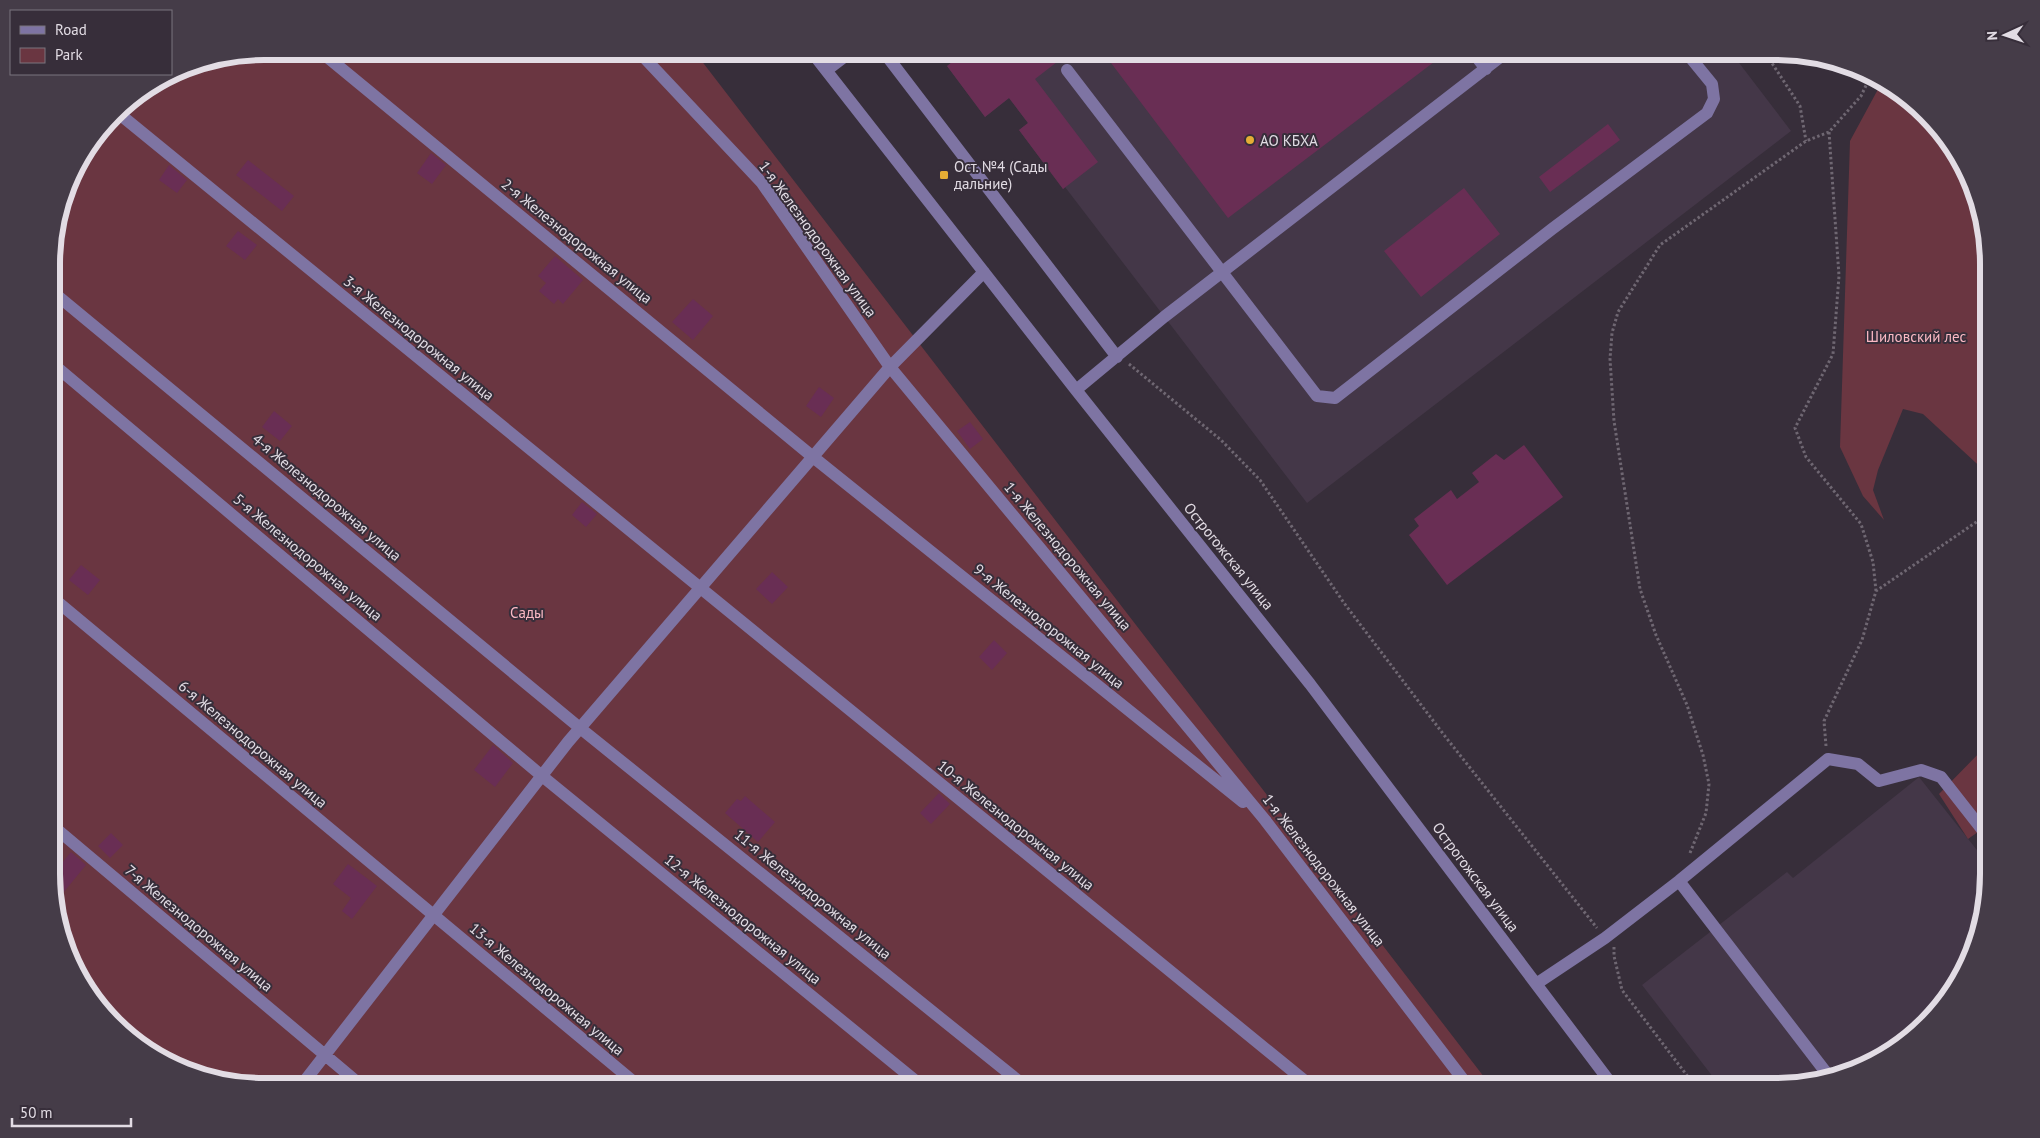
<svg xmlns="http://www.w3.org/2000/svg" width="2040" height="1138" viewBox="0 0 2040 1138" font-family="'PT Sans',sans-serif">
  <rect width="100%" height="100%" fill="#372e3a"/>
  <path fill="#443748" d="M966,51H1730L1791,131L1307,503L1065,187L1063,189L1019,130L1028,123L1009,98L985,117L947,66Z
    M1919,777L1988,864V888L1960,980L1927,1024L1883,1058L1790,1086H1720L1642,985L1787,872L1793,878Z"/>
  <path fill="#6a3641" d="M264,51H694L1491,1086L263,1087L209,1080L158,1058L87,993L53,902V236L73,169L123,104L183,67Z
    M1883,80L1953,146L1978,196L1988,249V474L1923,414L1903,409L1878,470L1873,490L1884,520L1863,496L1840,447L1850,141Z
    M1988,744V825L1968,839L1939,794Z"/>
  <path fill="#692e54" d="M966,51H1049L1057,62L1035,79L1098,162L1063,189L1019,130L1028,123L1009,98L985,117L947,66Z
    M1102,51H1426L1434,62L1228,218Z
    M1608,124L1620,140L1550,192L1539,177Z
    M431,153L446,165L432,184L417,173Z
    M248,160L294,196L282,211L236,175Z
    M169,165L187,180L177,193L159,180Z
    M1464,188L1500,234L1421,297L1384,251Z
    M238,231L257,245L245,260L226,246Z
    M555,256L583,280L563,304L558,299L554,304L539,291L546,283L538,276Z
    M693,299L713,316L693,340L672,322Z
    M819,387L834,398L821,417L806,406Z
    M274,411L292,426L280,441L262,427Z
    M970,422L983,439L970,449L957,431Z
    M1524,445L1563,497L1447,585L1409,535L1419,526L1414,519L1451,490L1457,499L1479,482L1472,473L1496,454L1504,460Z
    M582,502L597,514L586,527L572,515Z
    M81,565L100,580L88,595L69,580Z
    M772,572L788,587L772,604L756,589Z
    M994,640L1007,653L992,670L979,657Z
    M493,745L513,763L495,787L474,770Z
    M939,793L950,804L931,824L920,813Z
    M745,796L775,822L758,842L725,813L737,799L741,801Z
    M111,833L123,845L110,858L98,846Z
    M71,852L86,865L63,893L53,885V874Z
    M348,864L377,886L352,919L342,911L351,898L333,884Z"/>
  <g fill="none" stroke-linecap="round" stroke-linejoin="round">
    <path stroke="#6f6772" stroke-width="3" stroke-dasharray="2.5 2.5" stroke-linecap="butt" d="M1764,51L1800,106L1806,141
      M1829,132L1839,276L1833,354L1795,428L1806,457L1861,524L1873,562L1876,591
      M1129,364L1221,440L1260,480L1344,603L1444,735L1597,928
      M1984,519L1988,521
      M1826,746L1824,721L1862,640L1876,591L1988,514
      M1690,853L1706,813L1709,784L1703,755L1687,705L1656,635L1640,589L1614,421L1610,359L1612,333L1618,312L1660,245L1806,141L1829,132L1861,96L1871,75
      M1614,947V956L1622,990L1695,1086"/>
    <path stroke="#7e74a3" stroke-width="12" d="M320,51L813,457L1243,802
      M638,51L762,183L890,367L1265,820L1468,1086
      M811,51L1076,390L1310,684L1613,1086
      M883,51L1117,357
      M1472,51L1486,69
      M827,70L852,51
      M1067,70L1317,396L1335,398L1552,229L1707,113L1714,99L1712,84L1685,51
      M117,112L1311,1086
      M53,292L580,728L1026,1087
      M53,364L542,776L923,1087
      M1076,390L1164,317L1508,51
      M53,598L640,1087
      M53,826L363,1087
      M1679,881L1828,1075
      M1536,984L1605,938L1679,881L1828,759L1858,764L1879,781L1921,770L1941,777L1988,837
      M300,1087L568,742L890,367L984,272"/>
  </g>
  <g fill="#e5ad35" stroke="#372e3a" stroke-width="2">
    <circle cx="1250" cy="140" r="5"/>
    <rect x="939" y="170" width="10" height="10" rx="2.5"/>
  </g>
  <g text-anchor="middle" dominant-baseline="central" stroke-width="4" stroke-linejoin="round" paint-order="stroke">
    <g font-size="15" fill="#e2dce4" stroke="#372e3a" text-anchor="start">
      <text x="1260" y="140">АО КБХА</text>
      <text x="954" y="166">Ост. №4 (Сады<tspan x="954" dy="17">дальние)</tspan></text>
    </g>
    <g font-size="15" fill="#e2dce4" stroke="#372e3a">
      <text transform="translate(818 239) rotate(54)">1-я Железнодорожная улица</text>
      <text transform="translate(577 241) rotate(39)">2-я Железнодорожная улица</text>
      <text transform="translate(419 338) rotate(39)">3-я Железнодорожная улица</text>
      <text transform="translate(327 497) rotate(40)">4-я Железнодорожная улица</text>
      <text transform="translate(1068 556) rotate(50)">1-я Железнодорожная улица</text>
      <text transform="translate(1229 556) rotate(51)">Острогожская улица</text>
      <text transform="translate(308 557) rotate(40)">5-я Железнодорожная улица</text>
      <text transform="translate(1049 626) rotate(39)">9-я Железнодорожная улица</text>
      <text transform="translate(253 744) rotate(40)">6-я Железнодорожная улица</text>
      <text transform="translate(1016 825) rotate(39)">10-я Железнодорожная улица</text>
      <text transform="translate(1324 870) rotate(52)">1-я Железнодорожная улица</text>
      <text transform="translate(1476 877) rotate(53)">Острогожская улица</text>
      <text transform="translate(813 894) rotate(39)">11-я Железнодорожная улица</text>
      <text transform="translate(743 919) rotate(39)">12-я Железнодорожная улица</text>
      <text transform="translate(199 928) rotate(40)">7-я Железнодорожная улица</text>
      <text transform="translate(547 989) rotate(40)">13-я Железнодорожная улица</text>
    </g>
    <g font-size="15" fill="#fbb9c4" stroke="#372e3a">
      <text x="1916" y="336">Шиловский лес</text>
      <text x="527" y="612">Сады</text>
    </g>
  </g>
  <path d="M0 0H2040V1138H0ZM264 60H1776A204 204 0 0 1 1980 264V874A204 204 0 0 1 1776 1078H264A204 204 0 0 1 60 874V264A204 204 0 0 1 264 60Z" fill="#453c48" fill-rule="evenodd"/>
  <path fill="none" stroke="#e2dce4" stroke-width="6" d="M264 60H1776A204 204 0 0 1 1980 264V874A204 204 0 0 1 1776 1078H264A204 204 0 0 1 60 874V264A204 204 0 0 1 264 60Z"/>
  <rect x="10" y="10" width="162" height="65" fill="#372e3a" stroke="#7b747e"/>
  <rect x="20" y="26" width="25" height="8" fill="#7e74a3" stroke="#7b747e"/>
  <text x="55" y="35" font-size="15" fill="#e2dce4">Road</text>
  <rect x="20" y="48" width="25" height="15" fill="#6a3641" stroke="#7b747e"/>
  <text x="55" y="60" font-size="15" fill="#e2dce4">Park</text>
  <g transform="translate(2005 35) rotate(267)" stroke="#372e3a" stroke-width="4" paint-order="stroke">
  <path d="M0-4L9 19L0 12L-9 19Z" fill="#e2dce4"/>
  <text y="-8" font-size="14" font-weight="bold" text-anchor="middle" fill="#e2dce4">N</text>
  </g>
  <path d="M12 1118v8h119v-8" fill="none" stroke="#e2dce4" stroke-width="2.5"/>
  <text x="20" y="1118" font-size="15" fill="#e2dce4" stroke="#372e3a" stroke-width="4" paint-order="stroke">50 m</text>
</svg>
